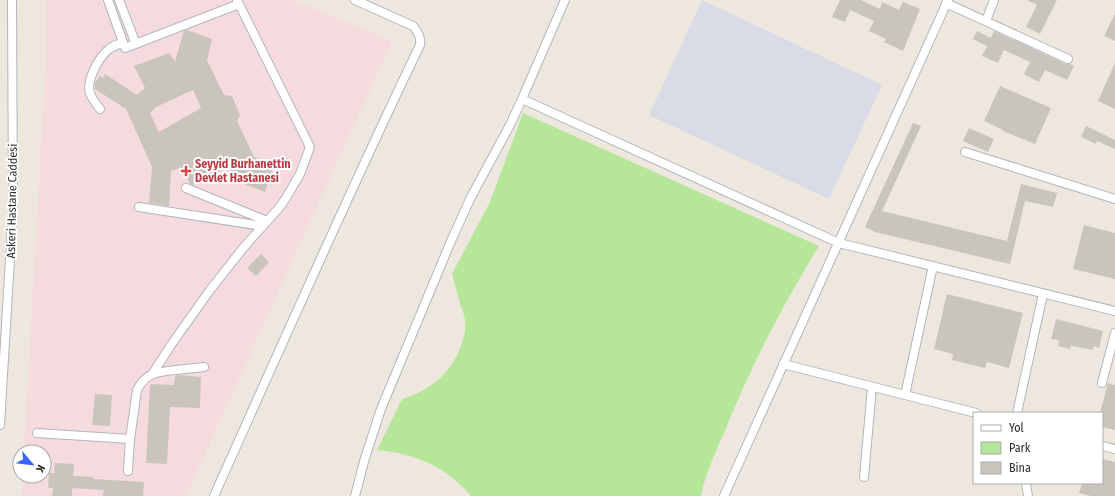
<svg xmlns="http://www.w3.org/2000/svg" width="1115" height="496" viewBox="0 0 1115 496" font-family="'Fira Sans Condensed',sans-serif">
  <rect width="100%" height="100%" fill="#eee7de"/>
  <path fill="#f5dbdd" d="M46,0H293L392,41L186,496H22L23,476H44V452H24L46,55Z"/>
  <path fill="#d9dce7" d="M702,0L882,85L829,199L649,115Z"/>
  <path fill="#b5e699" d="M523,113L819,246C782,306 750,368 724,433C715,453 705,475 701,496H471C447,467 414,453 377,450L402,399C430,391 453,372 462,343C464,336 466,329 465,322C465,317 463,311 461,307C458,296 455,285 452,274L490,202Z"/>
  <path fill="#c9c5bc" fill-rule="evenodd" d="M840,0H861L880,9L882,2L899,10L903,2L920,9L903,51L884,42L886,39L869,31L874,21L850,10L845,22L832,17Z
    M1027,0H1057L1040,34L1026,27L1037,5Z
    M1115,14V41L1104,36Z
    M187,30L212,39L207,60L224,95L232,96L240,115L237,121L254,157L274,164L265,192L236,181L229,166L193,185L190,184L182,167L171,171L169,206L149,203L152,167L126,109L95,89V83L100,76L103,78L105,74L137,95L145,88L134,66L169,53L175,61L184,31ZM193,90L201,108L159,132L150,113L156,107Z
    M977,31L991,38L994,31L1066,64H1069L1074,66L1067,80L1045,70L1039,82L1024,74L1030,62L1004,50L998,63L982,56L987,46L973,39Z
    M1115,63V109L1098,101Z
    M1000,86L1051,108L1035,144L1003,131V130L984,121Z
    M913,123L921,126L882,211L1007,241L1021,184L1057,193L1053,207L1025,201L1010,264L875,232L865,227Z
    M1086,126L1115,140V149L1097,141L1096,144L1081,137Z
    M969,128L994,139L988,152L963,141Z
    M1084,225L1115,233V279L1073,269Z
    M261,254L269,262L256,276L247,268Z
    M947,294L1023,313L1009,368L987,362L985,368L952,360L953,354L934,349Z
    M1056,319L1103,331L1099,348L1094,346L1093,350L1073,346L1071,345L1070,349L1058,346L1059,340L1051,339Z
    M178,375L201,377L200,408L170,407L167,464L146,463L150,384L174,385L175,376Z
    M1108,383L1115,385V430L1102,427V413H1100Z
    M95,394L112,395L110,426L92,425Z
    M1102,459L1115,462V496H1091L1079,493L1082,483H1102Z
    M55,463L74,464L73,476L93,477V479L144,482L143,496H103L104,490L72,488V496H52L53,488H48L49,473H54Z"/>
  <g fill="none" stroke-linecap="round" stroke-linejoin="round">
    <g stroke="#b2b5c0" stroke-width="10">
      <path id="minor" d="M108,0L125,48L239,4
        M119,0L136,44
        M946,3L1068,59
        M986,21L994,0
        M522,99L839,243L1115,311
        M100,109C96,104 92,99 90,93C86,80 99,57 109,49C113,46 118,44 123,43
        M965,152L1115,199
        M186,188L267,221
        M139,207L262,226
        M783,364L976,413
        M153,373L171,345L210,290L244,247L279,208L286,198L300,174L310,147L237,0
        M1102,383L1115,333
        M905,395L933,266
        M1017,413L1043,294
        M0,425L13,208L12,0
        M37,433L130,439
        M1102,446L1115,449
        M128,471L130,439L137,390C146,372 158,372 176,370C185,369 195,368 204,367
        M864,477L872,387
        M1026,483L1028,496
        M214,496C282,345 348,194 420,45C421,37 418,32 413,26L355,0
        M355,496L365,458L381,409L451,241L471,197L510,125L522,99L565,0
        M724,496L948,0"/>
    </g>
    <use href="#minor" stroke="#fff" stroke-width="8"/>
  </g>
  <path fill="#e0444e" stroke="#fff" stroke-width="1.5" d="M184 165h4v4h4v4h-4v4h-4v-4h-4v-4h4z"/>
  <g text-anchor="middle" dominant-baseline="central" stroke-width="4" stroke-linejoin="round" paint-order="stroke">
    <g font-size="12" font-weight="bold" fill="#be3a42" stroke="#fff" text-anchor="start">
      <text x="195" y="164">Seyyid Burhanettin<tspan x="195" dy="14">Devlet Hastanesi</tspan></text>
    </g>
    <g font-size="12" fill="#2c2c2c" stroke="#fff">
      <text transform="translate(12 201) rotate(-89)">Askeri Hastane Caddesi</text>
    </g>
  </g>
  <rect x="973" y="412" width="130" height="72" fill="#ffffff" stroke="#ababab"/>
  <rect x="981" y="425" width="20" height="6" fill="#ffffff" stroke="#ababab"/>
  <text x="1009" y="432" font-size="12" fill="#2c2c2c">Yol</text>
  <rect x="981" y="442" width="20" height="12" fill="#b5e699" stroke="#ababab"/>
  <text x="1009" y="452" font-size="12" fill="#2c2c2c">Park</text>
  <rect x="981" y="462" width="20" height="12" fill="#c9c5bc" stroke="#ababab"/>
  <text x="1009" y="472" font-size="12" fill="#2c2c2c">Bina</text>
  <g transform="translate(32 464) rotate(118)"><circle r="19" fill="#ffffff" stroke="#ababab"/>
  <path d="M0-3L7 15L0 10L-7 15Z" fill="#3a64ff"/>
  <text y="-6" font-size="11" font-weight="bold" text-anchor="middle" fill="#2c2c2c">K</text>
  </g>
</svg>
